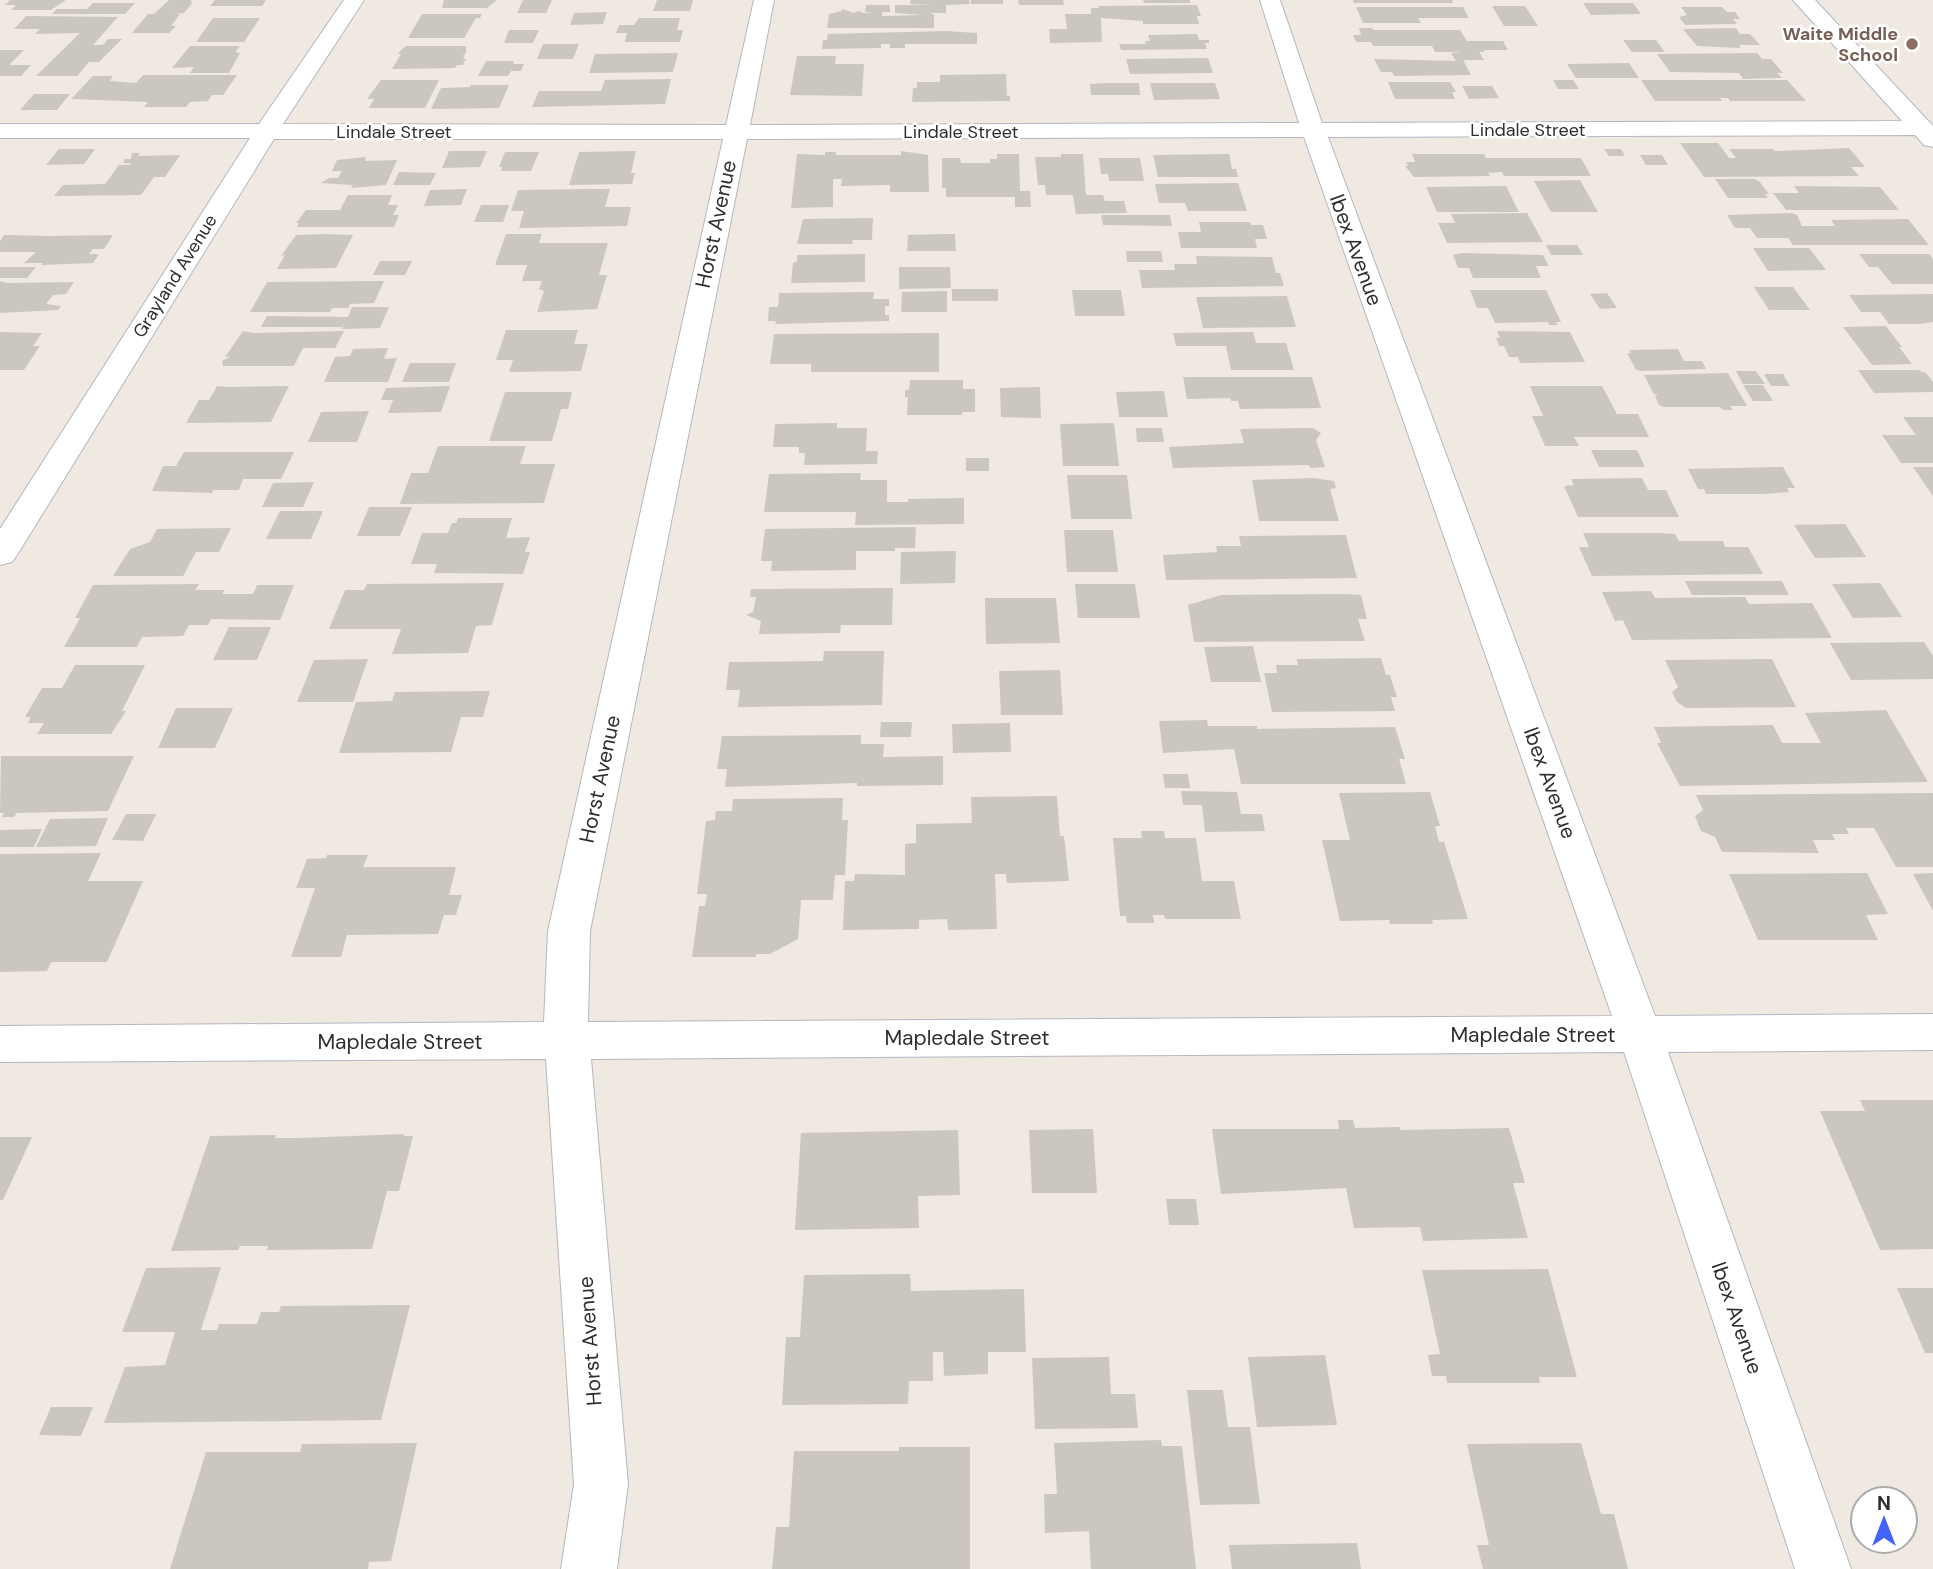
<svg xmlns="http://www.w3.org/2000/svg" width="1933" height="1569" viewBox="0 0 1933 1569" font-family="'DM Sans',sans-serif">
  <rect width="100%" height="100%" fill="#efe9e1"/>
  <path fill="#cbc7bf" d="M10,0H66L51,10H11L16,5H5Z
    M169,0H192L190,2H193L184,13L173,14H180L171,26H176L169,33H132L148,14H154Z
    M215,0H266L262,6H210Z
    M444,0H497L487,8H442Z
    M523,0H552L546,13H517Z
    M657,0H693L690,11H653Z
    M911,0H969L970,4L946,5V13H930L934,15V28H827L829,14L842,11V9L854,13L858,11L864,13H873L865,12L866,5H890V12H882V16L924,15L895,13V5H935L910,4Z
    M971,0H1003V4H971Z
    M1018,0H1063L1064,5H1019Z
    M1143,0H1190V3H1144Z
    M1353,0H1452L1453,3H1354Z
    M93,3H135L125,14H52L57,9H87Z
    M1583,3H1633L1641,14L1591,15Z
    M1197,5L1201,16H1197L1199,24H1143V21L1101,18L1102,42L1050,43L1049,29H1067L1065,14H1091V8H1099L1098,6Z
    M1492,6H1525L1538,26H1504Z
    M1356,7H1463L1469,18H1418L1421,23H1363Z
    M1681,7H1722L1727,12H1735L1740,19H1733L1737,24L1685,25L1679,17L1687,15Z
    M607,12L603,24L570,25L574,13Z
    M422,14H482L480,18H476L464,38H408Z
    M26,16L118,17L93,45H103L108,39H122L99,62H89L77,76H36L80,33L35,34L40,29H14Z
    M213,18H260L244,42H196Z
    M680,18L677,30H683L680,42H625L627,33H616L619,25H634L639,18Z
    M1359,28H1372L1373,30H1460L1467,41H1503L1508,50H1483L1485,52H1479L1484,60H1463L1471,75L1394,76L1392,72H1381L1374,59L1456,61L1451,53L1462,52H1435L1432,46H1373L1371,42H1356L1353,35H1361Z
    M1736,28L1740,34H1750L1760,45H1739L1741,48L1697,46L1683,29Z
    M509,30H539L533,43H504Z
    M946,31L977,33V44H905V48H890V44H881V48L822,49L823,40H827L828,34Z
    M1197,34L1199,40H1209V43H1205L1207,49L1121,50L1119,44H1146L1145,41H1150L1148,35Z
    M1623,40H1656L1665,52H1632Z
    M543,44H579L573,59H537Z
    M190,46H240L235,52L240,53L229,73H190L194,67L172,68Z
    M406,46H466V53L462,55H465L463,59H466L463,65H457L455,68L392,69L401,54H398L400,51Z
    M0,50H24L9,65H31L21,76H0Z
    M678,53L673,72L589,73L595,54Z
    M1757,53L1762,59H1771L1783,73H1777L1782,78L1743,79L1739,73L1670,72L1657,54Z
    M797,56H836L835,64H864L862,96L790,95Z
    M1208,58L1213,73L1130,74L1126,59Z
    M486,61H514L513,64H524L521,71H511L508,76H478Z
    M1629,63L1639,78H1576L1567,64Z
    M1006,74L1007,96H1010V101L912,102L913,88H917V82H940V75Z
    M143,75H237L223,95H212L208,101L190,102L186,107H144L148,102L71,99L93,76H113L110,81L136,83Z
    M671,79L665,104L532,107L539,91H601L605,80Z
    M381,80H439L425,108H369L374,99H367Z
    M1553,80H1573L1579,89H1558Z
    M1641,80H1787L1806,101H1730L1728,98H1720L1722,101H1655Z
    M1388,82H1450L1456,92H1452L1455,99H1395Z
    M1106,83H1139L1140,95H1091L1090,84Z
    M1150,83H1215L1220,99L1154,100Z
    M471,85H509L499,108L431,109L441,88L470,87Z
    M1462,86H1492L1499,98L1469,99Z
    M34,94H70L57,110H20Z
    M1680,143H1718L1729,158H1736L1729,149H1773L1775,151L1849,148L1865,167H1851L1859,176L1704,177Z
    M59,149H95L84,164L46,165Z
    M1604,149H1621L1625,156H1609Z
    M449,151H487L480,167L442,168Z
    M636,151L631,173H635L632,184L569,185L579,152Z
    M901,151L928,155L929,192H890V185L841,186L842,179H833V207L791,208L797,154L825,155V152H836V155H901Z
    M505,152H539L531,171H501L502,167H499Z
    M132,153H140L138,156L180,155L165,177H154L141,195L54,196L63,185L105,184L119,165H129L131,163H123L125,159H131Z
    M997,154H1019L1020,191H1030L1031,207H1015V197H946V188H942V158H960L961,163H990V159H997Z
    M1061,154H1083L1086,195H1103L1105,201H1124L1127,213L1076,214L1073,195H1046L1045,185H1038L1035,157H1061Z
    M1229,154L1232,169H1236L1238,177H1158L1153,155Z
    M1412,154H1484L1486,158H1581L1591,176H1504L1502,172L1488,173L1490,176L1414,177L1405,166H1408L1406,162H1415Z
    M1640,155H1662L1668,165H1646Z
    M366,157L365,161L397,160L386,185L351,188L353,185L321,183L329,178H338L342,171H332L337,160Z
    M1099,158H1140L1144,181H1109L1108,174H1101Z
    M399,172L436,173L430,185H393Z
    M1715,179H1754L1759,181L1769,194H1765L1768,198H1728Z
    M1580,180L1598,212H1551L1534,181Z
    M1238,183L1247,211H1188L1185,203H1159L1155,184Z
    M1506,186L1519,212H1437L1426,187Z
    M1794,186L1880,187L1899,210H1786L1773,193H1799Z
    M467,189L461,205L424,206L430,190Z
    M591,189H610L605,207H631L627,226L519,228L524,211H511L518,190Z
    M348,195H392L388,205H398L393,215H399L394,227H297L299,223H296L306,210H340Z
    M481,205H509L503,222H474Z
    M1527,213L1543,242L1447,243L1438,223H1455L1451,214Z
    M1792,213L1797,215L1802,226H1835L1831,220L1908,219L1929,245H1793L1788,238H1757L1750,228H1735L1727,215Z
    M1101,215H1170L1172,226L1103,225Z
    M873,218L872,240H852L853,244H797L803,219Z
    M1199,222H1250L1251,225H1263L1267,239H1255L1257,248H1181L1178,232H1201Z
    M324,234L353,235L336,268L277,269L285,255L281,256L296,235Z
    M506,234H542L539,243H608L599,275H607L597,309L537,312L544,291L539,289L542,281H522L527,265H495Z
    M941,234H955L956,251H907L908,235Z
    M4,235L49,236L113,235L104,249H93L89,254H99L93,263L41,265L43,263H24L36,252H0V241Z
    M1546,245H1577L1583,255H1551Z
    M1753,248H1809L1826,270L1768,271Z
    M1126,251H1161L1163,262H1127Z
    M1462,253L1543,255L1549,266H1536L1541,278H1473L1469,268H1458L1453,255Z
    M865,254V282L791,283L793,263L797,262V255Z
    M1859,254H1929L1933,259V284H1892L1878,267H1869Z
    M1196,256L1272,257L1276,273H1280L1284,286L1142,288L1139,270H1175L1174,264H1197Z
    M380,261H412L405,275H373Z
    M0,267H36L27,278H0Z
    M899,267H950L951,288L899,289Z
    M0,281L8,283L74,282L66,294L53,295L46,304L61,306L58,310L0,313Z
    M384,281L374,303L350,304L348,308H332L330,312H250L267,282Z
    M1754,287H1793L1810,310H1769Z
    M952,289H998V301H952Z
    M1072,290H1121L1125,316H1075Z
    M1470,290H1546L1561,322H1556L1558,325H1549L1548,322L1495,323L1488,308H1477Z
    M947,291V312H901L902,292Z
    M874,292L873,299H889V306H885V315H889V321L775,324L776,321H768L769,307H778L779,293Z
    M1607,293L1617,308L1600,309L1590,294Z
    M1933,294V322L1920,324H1889L1880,312H1861L1849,295Z
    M1287,296L1296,327L1203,328L1196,297Z
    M352,307H389L380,328L342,329L345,320L342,327H261L267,316L348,317Z
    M1886,326L1902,347H1899L1912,364L1872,365L1843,327Z
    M506,330H578L574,344H588L581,371L509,372L513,360H496Z
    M243,331L254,333L344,331L335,348H303L294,366H223L222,361L231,356L225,357Z
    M1497,331L1570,332L1585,362L1520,363L1518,357H1509L1504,346H1499L1496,338H1500Z
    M0,332L42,333L33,346H40L24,370H0Z
    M1253,332L1256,343H1286L1294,370H1231L1226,346H1176L1173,333Z
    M939,333V372H811V364H770L774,334Z
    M388,348L384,359L397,358L388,382H324L335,357L350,356L353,349Z
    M1678,349L1684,361H1702L1706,369L1641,371L1636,370L1627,353H1631L1629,350Z
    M410,363H456L449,382H402Z
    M1858,370H1918L1926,373L1933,382V392L1874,393Z
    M1736,371H1756L1765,384H1743Z
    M1728,373L1747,406H1730L1733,410H1723L1720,407H1664L1659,405L1655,396H1658L1653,393L1644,375Z
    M1764,374H1783L1790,386H1771Z
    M1183,377H1312L1321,408L1240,409L1238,401H1231L1230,398L1187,399Z
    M910,380H963V389H975V412H962V415H907L908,397H905V390H909Z
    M1743,385H1763L1773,401H1753Z
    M217,386L230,387L289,386L271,422L186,423L199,400H209Z
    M450,386L441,412L388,413L393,400H381L386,388Z
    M1530,386H1602L1617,414H1638L1649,437H1574L1579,446H1545L1532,416H1543Z
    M1040,387L1041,418L1001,417L1000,388Z
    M1164,391L1168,417H1119L1116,392Z
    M505,392H572L568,409H561L552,441H489Z
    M369,411L357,442H308L321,412Z
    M1903,417H1933V463H1901L1882,435H1916Z
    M837,423V428H867L866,451H878L877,464L804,465L805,453H799V447H773L775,424Z
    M1114,423L1119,466H1063L1060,424Z
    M1136,428H1162L1164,442H1137Z
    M1313,428L1321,433L1316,440L1325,467L1311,468L1309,465L1173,468L1169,447L1244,443L1240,429Z
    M438,446H526L520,464H555L544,503L400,504L411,473H428Z
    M1591,450H1637L1645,467H1599Z
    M184,452H294L281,479H243L239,490H213L212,493L152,491L163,466H176Z
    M966,458H989V471H966Z
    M1783,467L1795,488H1787L1789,492L1764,494H1706L1704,489H1698L1688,469Z
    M1913,467H1933V496Z
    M861,473L860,480H887V502H908V499L964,498V524L855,525L856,512H764L769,474Z
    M1067,475H1127L1132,519H1071Z
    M1313,478L1334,481L1336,488L1330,489L1339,521H1259L1252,480Z
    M1642,478L1648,490H1666L1679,517H1578L1564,486L1574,485L1571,479Z
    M314,482L303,507H262L273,483Z
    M369,507H412L400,536H357Z
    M280,511H323L311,539H266Z
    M458,518H512L506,538L530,537L525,552H530L523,574L434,573L437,564H411L422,533H448L452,523H456Z
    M1845,524L1866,557L1815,558L1794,525Z
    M916,527L915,548H895V551H856V570L771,571L772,561H761L765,529Z
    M231,528L219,552H196L183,576H113L130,549L150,542L157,529Z
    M1064,530H1113L1118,572H1067Z
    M1583,533H1660L1675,534L1679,541H1723L1725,547H1748L1763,574L1592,576L1579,547H1589Z
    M1346,535L1357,578L1166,580L1163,555L1217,552L1216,546H1241L1239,536Z
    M956,551L955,583L900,584L901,552Z
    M1685,581H1782L1789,595H1692Z
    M504,583L492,625L476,626L468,653L392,654L401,629H329L345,590H364L367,584Z
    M1880,583L1902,617L1853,618L1832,584Z
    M199,584L195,590H225L222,594H253L257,585H294L280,620L211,619L208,625H189L183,636L142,637L137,647H64L80,618H75L93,585Z
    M1075,584H1135L1140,618H1078Z
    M893,588L892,625H841L840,633L759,634L761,621L746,615L753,612L756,597H750L751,589Z
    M1651,591L1655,598L1745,597L1749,604L1812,603L1832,638L1632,640L1623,620L1615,621L1602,592Z
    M1345,594L1361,595L1367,619H1358L1365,641L1194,642L1188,605L1221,595Z
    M985,598H1056L1060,643L986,644Z
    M229,627H271L257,660H213Z
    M1924,642L1933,656V679L1851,680L1830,643Z
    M1253,646L1261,682H1211L1204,647Z
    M824,651H884L882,705L738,707L740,690H726L729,662L823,661Z
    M1381,658L1386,675H1390L1397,697H1391L1395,711L1272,712L1264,673H1277L1276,665H1298L1297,659Z
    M368,659L353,702H297L314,660Z
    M1772,659L1796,707L1686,708L1677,702L1672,692L1678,687L1665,660Z
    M75,665H145L122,711H126L111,734H37L44,723H28L31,717H25L42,688H62Z
    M1060,670L1063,715H1001L999,671Z
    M490,691L483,717H461L451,752L339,753L356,702L392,701L395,692Z
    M176,708H233L215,748H158Z
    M1886,710L1928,782L1680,786L1657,743H1661L1654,727L1773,725L1782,743H1821L1805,713Z
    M1207,720L1208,726H1257V729L1395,727L1405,759H1399L1406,784H1241L1234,749L1163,753L1159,721Z
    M881,722H912L911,737H880Z
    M1010,723L1011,752L953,753L952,724Z
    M861,735V744H884L883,757L943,756V785L857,786V783L725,787L727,769H717L722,736Z
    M1,756H134L108,811L17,813L14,817H2L4,813H0Z
    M1163,774H1188L1190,788H1165Z
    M1181,791L1237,792L1241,814H1262L1265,831L1205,832L1202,805H1183Z
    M1430,792L1440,826H1435L1439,842H1444L1468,919L1432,920L1433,924H1390L1389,920L1340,921L1322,840H1350L1339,793Z
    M1933,793V867H1896L1874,828H1846L1849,834H1832L1835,840H1813L1819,853L1722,852L1715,837L1701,831L1695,816L1703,810L1696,795Z
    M1057,796L1060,836H1064L1069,881L1007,883L1006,874H995L997,929L948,930L947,919L919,920V929L843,930L845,881H854L855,874L905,875V844L916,843V824L972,823L971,797Z
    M843,798L842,820H848L845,875H835L833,900H801L798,939L770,954H756V957H692L699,906H705L707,894H697L706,821L715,820L716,811H732L733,799Z
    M126,814H156L143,841L112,840Z
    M108,818L96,846L36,847L50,819Z
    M42,829L34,847H0V830Z
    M1141,831H1164L1165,838H1196L1202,881H1234L1241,919H1165L1164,915H1153L1154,923H1127L1126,916H1120L1113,838H1142Z
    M101,853L88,881H143L107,962H51L47,971L0,972V854Z
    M327,855H368L363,867H456L449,895H462L456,915H444L438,934L347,935L341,957H291L315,888H296L307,859L326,858Z
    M1867,873L1888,914L1866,915L1878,940H1758L1729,874Z
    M1933,873V911L1913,874Z
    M1860,1100H1933V1249L1880,1250L1820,1111H1865Z
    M1338,1120H1353L1355,1128L1400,1127V1130L1509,1128L1525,1183H1513L1528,1238L1423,1241L1420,1227L1354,1228L1346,1188L1221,1194L1212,1129H1339Z
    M1093,1129L1097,1193H1032L1029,1130Z
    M958,1130L960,1195L918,1196L919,1228L795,1230L801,1133Z
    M404,1134L403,1136H413L399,1191H387L372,1249L267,1250L268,1246H240L238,1250L171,1251L210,1136L276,1135L275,1138H301Z
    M0,1137H32L3,1200H0Z
    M1166,1199H1196L1199,1225H1169Z
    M221,1267L201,1330H217L219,1324H257L261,1312H279L281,1306L410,1305L381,1420L104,1423L125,1367L165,1365L175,1332H122L146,1268Z
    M1548,1269L1577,1377H1539L1540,1383H1447L1446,1376H1432L1428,1355L1440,1354L1422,1270Z
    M910,1274L911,1291L1024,1289L1026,1352H988V1374L944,1376L943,1352H933V1381H909L908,1404L782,1405L786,1337H800L804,1275Z
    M1897,1288H1933V1353H1925Z
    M1325,1355L1337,1425L1257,1427L1248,1357Z
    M1109,1357L1111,1394H1135L1138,1428L1035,1429L1032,1358Z
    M1187,1390H1223L1228,1427H1250L1260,1504L1200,1505Z
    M51,1407H93L81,1436L39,1435Z
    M1161,1440L1162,1446H1182L1196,1569H1091L1089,1531L1045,1533L1044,1494H1057L1054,1443Z
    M417,1443L391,1561L369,1562L368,1569H170L206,1452H300L302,1444Z
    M1581,1443L1601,1514H1614L1628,1569H1483L1477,1545H1489L1467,1444Z
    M899,1447H970V1569H772L776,1527H789L794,1451H899Z
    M1357,1543L1361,1569H1232L1229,1545Z"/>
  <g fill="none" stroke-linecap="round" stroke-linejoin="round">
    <g stroke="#b4b7c1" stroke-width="2">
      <path id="minor" d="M344,0H364L283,124L726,125L754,0H774L750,125L1299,123L1260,0H1280L1322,123L1902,121L1793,0H1815L1933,126V147L1924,145L1915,135L1328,137L1655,1016L1933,1014V1050L1668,1052L1851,1569H1795L1624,1052L591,1059L628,1484L617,1569H561L574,1484L546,1059L0,1062V1026L544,1022L548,931L723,139H274L17,555L12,562L0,565V529L250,138H0V124H259ZM1304,137L1612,1016L588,1022L590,931L747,139Z"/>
    </g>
    <use href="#minor" fill="#fff" fill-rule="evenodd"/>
  </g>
  <circle fill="#8d6e63" stroke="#fff" stroke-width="2.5" cx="1912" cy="44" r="7"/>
  <g text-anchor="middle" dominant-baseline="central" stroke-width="5" stroke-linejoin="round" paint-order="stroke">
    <g font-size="18" font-weight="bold" fill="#785e54" stroke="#fff" text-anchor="end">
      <text x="1898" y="34">Waite Middle<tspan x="1898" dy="21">School</tspan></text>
    </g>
    <g font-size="18" fill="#2e2e2e" stroke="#fff">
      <text x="1528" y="130">Lindale Street</text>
      <text x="394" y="132">Lindale Street</text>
      <text x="961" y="132">Lindale Street</text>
      <text transform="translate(175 276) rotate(-58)">Grayland Avenue</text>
    </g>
    <g font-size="21" fill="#2e2e2e" stroke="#fff">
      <text transform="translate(716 224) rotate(-78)">Horst Avenue</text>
      <text transform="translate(1356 250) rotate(70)">Ibex Avenue</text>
      <text transform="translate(600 779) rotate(-78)">Horst Avenue</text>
      <text transform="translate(1550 783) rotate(70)">Ibex Avenue</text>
      <text x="1533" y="1035">Mapledale Street</text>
      <text x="967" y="1038">Mapledale Street</text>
      <text x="400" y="1042">Mapledale Street</text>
      <text transform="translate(1737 1318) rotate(71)">Ibex Avenue</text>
      <text transform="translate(590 1341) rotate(-94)">Horst Avenue</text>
    </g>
  </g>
  <g transform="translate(1884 1520)"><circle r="33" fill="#ffffff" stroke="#ababab" stroke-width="2"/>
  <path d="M0-5L12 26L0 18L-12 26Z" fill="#4264fb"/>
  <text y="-10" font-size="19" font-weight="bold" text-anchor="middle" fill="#2e2e2e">N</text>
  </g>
</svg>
